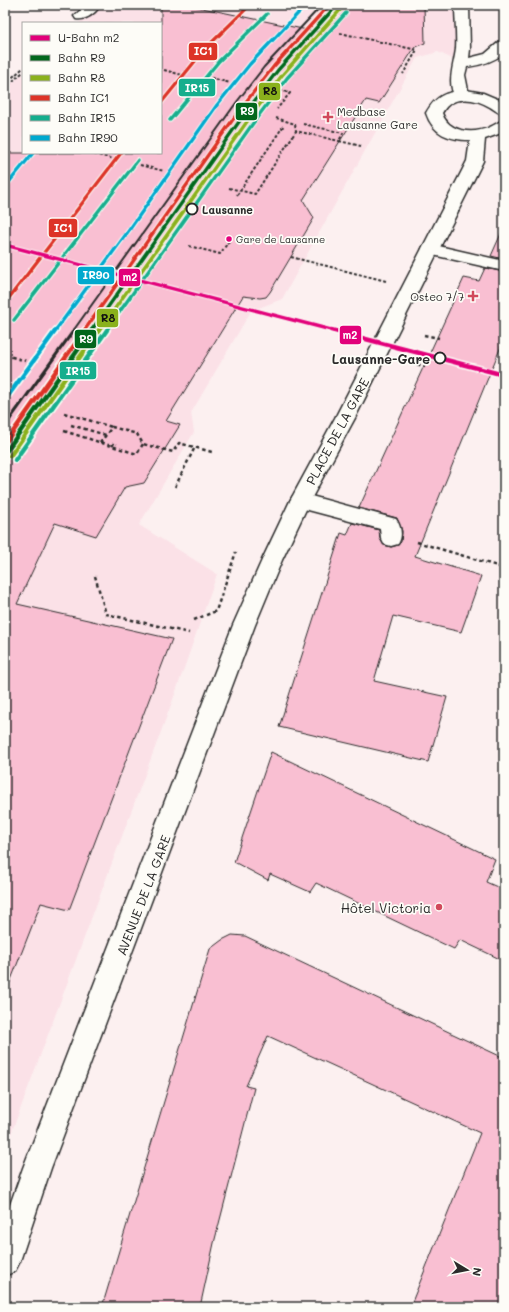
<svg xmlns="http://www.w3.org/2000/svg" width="509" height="1312" viewBox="0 0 509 1312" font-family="Mali,sans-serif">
  <rect width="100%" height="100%" fill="#fcf0f0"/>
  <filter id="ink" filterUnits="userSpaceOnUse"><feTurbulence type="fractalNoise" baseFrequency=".025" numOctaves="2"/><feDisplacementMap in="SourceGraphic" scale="8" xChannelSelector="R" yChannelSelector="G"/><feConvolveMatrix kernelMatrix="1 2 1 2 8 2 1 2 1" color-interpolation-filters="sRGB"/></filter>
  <g filter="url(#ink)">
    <path fill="#fbe1e7" d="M99,5H462L461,63L438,52L417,58L282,299L251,311L191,413L194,432L139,525L217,574L175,694L5,1150V89L23,73V153H161V23H79Z"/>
    <path fill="#f9bfd2" stroke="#2b2b2b" d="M161,5H188L317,32L343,5H424L425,43L415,47L379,103L366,100L303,200L314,218L270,292L266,297L260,298L243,296L166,421L180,425L144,483L125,487L96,536L55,523L17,604L172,639L69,910L41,903L7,990H5V153H161Z
      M504,227V259L491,256Z
      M485,268L504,272V339L415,556L481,576L461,632L393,616L374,681L447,697L428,762L279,727L341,533L347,535L352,523L379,530L380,539L384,545L391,547L398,545L401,542L402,531L397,518L359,508L464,278L479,281Z
      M271,752L495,859L486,882L504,890V961L460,940L454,949L316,883L310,892L270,874L268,880L234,862Z
      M232,935L245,936L504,1058V1307H410L480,1133L268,1036L246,1086L254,1088L214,1243L200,1307H102L210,949L222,940Z"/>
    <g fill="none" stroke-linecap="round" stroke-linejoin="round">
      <g stroke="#2b2b2b" stroke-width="3">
        <path id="minor" d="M86,5H101C95,13 86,21 76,19L74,16Z
          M455,5H469L470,49L469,58L485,54L499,42L504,41V53C493,62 481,65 467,67L465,75L469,95L466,98L461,100L456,98C446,84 454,65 456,49C457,35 455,19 455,5Z
          M430,244L504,261V271L424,253L422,249L424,245Z
          M300,493L396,519C401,526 403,536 398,544L391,546L384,544L381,538L380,529L293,506L290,501L293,496Z"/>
      </g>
      <g stroke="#2b2b2b" stroke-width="3">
        <path id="major" d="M466,90L483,93L502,101L504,102V115C498,113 495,110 490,107C474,97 451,95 442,113C448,132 472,135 490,127C495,125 498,122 504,120V132L485,139L483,161L355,418L310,501L282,560L255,625L51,1168L20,1261L15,1271L5,1276V1219L23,1168L233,625L262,560L290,501L335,418L467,161L470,140C449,140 433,134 426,113C436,95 446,92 466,90Z"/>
      </g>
      <path stroke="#2b2b2b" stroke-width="2" stroke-dasharray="3 2" stroke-linecap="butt" d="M340,33L417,50L403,74
        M164,70L186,76
        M211,78L230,83
        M5,84L23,68
        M5,88L23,72
        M270,88L290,93L277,109
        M276,118L295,124L296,131
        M303,124L343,133L339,141L361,146
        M94,154L118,160
        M140,165L164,171
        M229,188L255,194L296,131L339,141
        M237,195L284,125
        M189,246L220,254L229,241
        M291,257L386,281"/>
      <path stroke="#2b2b2b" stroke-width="2.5" stroke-dasharray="3.5 3" stroke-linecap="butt" d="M424,335L439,338
        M5,355L26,361
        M411,362L425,367
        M64,413L112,427
        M71,425L106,435
        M64,431L137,454L143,444
        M100,443L112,427L137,434L143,444L173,452L179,443L212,452
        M112,446L114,443L117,444
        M175,487L195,447
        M417,542L504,568
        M95,576L106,614L189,633
        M194,620L216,611L236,552"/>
      <use href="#minor" fill="#fdfcf7" fill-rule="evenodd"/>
      <use href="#major" fill="#fdfcf7" fill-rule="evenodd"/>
      <path stroke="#2b2b2b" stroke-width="2" d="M73,331L236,103L264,67L322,5"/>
      <path stroke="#2b2b2b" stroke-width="3" d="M5,426L74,330"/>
      <g stroke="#fdfcf7" stroke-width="5.5">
        <path id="rail-1-far1" d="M91,331L246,112L278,70L337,5"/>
      </g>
      <g stroke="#fdfcf7" stroke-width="8">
        <path id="rail-1" d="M5,453L92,330"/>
      </g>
      <g stroke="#fdfcf7" stroke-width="5.5">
        <path id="rail-2-far1" d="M99,331L251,116L283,74L341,9"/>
      </g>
      <g stroke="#fdfcf7" stroke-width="8">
        <path id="rail-2" d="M10,456L99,330"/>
      </g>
      <g stroke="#fdfcf7" stroke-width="5.5">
        <path id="rail-3-far1" d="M161,103L205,49L250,5
          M5,303L121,153
          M84,331L241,108L274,66L329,5"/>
      </g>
      <g stroke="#fdfcf7" stroke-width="8">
        <path id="rail-3" d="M5,443L85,330"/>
      </g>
      <g stroke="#fdfcf7" stroke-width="5.5">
        <path id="rail-4-far1" d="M170,120L219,61L267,14
          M14,320L138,160
          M106,331L256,119L287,78L346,13"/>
      </g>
      <g stroke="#fdfcf7" stroke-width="8">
        <path id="rail-4" d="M15,460L107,330"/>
      </g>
      <g stroke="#fdfcf7" stroke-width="5.5">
        <path id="rail-5-far1" d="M5,187L33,153
          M55,331L127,233L217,105L250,64L306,5"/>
      </g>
      <g stroke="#fdfcf7" stroke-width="8">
        <path id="rail-5" d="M5,400L56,330"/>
      </g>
      <use href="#rail-1-far1" stroke="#02671c" stroke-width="3.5"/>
      <use href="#rail-1" stroke="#02671c" stroke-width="4.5"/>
      <use href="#rail-2-far1" stroke="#8ab11c" stroke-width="3.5"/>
      <use href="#rail-2" stroke="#8ab11c" stroke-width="4.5"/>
      <use href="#rail-3-far1" stroke="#dd3327" stroke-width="3.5"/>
      <use href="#rail-3" stroke="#dd3327" stroke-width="4.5"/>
      <use href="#rail-4-far1" stroke="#15ae8d" stroke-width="3.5"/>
      <use href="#rail-4" stroke="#15ae8d" stroke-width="4.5"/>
      <use href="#rail-5-far1" stroke="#00a9ce" stroke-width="3.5"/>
      <use href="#rail-5" stroke="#00a9ce" stroke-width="4.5"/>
      <g stroke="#fdfcf7" stroke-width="5.5">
        <path id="metro-1-far1" d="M5,245L335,331"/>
      </g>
      <g stroke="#fdfcf7" stroke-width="8">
        <path id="metro-1" d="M331,330L504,375"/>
      </g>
      <use href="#metro-1-far1" stroke="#e2007a" stroke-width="3.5"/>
      <use href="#metro-1" stroke="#e2007a" stroke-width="4.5"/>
    </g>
  </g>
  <g fill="#d1495b" stroke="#fdfcf7" stroke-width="1.5">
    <path d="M326 111h4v4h4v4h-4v4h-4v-4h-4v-4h4z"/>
    <path d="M471 290h4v4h4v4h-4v4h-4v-4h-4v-4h4z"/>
    <circle cx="439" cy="907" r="4"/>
  </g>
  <g fill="#fdfcf7" stroke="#2b2b2b" stroke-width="2">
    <circle cx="192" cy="209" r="5.5"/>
    <circle cx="440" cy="358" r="5.5"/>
  </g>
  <circle fill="#e5007d" stroke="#fdfcf7" stroke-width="1.5" cx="229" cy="239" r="3.5"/>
  <g text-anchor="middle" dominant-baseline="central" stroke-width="3.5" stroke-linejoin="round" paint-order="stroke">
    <g font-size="10" fill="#2b2b2b" stroke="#fdfcf7" text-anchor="start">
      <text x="236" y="239">Gare de Lausanne</text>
    </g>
    <g font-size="11" fill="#2b2b2b" stroke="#fdfcf7" text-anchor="start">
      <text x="337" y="111">Medbase<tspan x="337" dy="13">Lausanne Gare</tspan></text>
      <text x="464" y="296" text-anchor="end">Osteo 7/7</text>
    </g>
    <g font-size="11" font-weight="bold" fill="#2b2b2b" stroke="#fdfcf7" text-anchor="start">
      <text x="202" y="209">Lausanne</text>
    </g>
    <g font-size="13" font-weight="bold" fill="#2b2b2b" stroke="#fdfcf7" text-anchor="end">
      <text x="430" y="358">Lausanne-Gare</text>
    </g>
    <g font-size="13" fill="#2b2b2b" stroke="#fdfcf7">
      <text transform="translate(337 431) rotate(-62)">PLACE DE LA GARE</text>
      <text transform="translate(143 895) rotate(-69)">AVENUE DE LA GARE</text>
    </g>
    <g font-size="13" fill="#2b2b2b" stroke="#fdfcf7" text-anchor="end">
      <text x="431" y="907">Hôtel Victoria</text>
    </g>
  </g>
  <g stroke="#fdfcf7" stroke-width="1.5">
    <rect x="188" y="42" width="30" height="19" rx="4" fill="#dd3327"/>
    <rect x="178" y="78" width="38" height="19" rx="4" fill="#15ae8d"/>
    <rect x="258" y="82" width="23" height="19" rx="4" fill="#8ab11c"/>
    <rect x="235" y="102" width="23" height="19" rx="4" fill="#02671c"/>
    <rect x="48" y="218" width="30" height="20" rx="4" fill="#dd3327"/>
    <rect x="77" y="266" width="38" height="19" rx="4" fill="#00a9ce"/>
    <rect x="118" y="268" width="23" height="19" rx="4" fill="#e2007a"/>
    <rect x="96" y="308" width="23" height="20" rx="4" fill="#8ab11c"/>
    <rect x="339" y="325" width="23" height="20" rx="4" fill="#e2007a"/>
    <rect x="74" y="329" width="23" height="20" rx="4" fill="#02671c"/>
    <rect x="59" y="361" width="38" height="19" rx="4" fill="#15ae8d"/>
  </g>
  <g font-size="11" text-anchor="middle" font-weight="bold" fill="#fff">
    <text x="203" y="55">IC1</text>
    <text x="197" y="92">IR15</text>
    <text x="247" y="115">R9</text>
    <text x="63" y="232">IC1</text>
    <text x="96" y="279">IR90</text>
    <text x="130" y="281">m2</text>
    <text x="350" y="339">m2</text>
    <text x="86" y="343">R9</text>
    <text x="78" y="375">IR15</text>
  </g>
  <g font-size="11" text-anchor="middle" font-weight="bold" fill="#111">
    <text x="270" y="95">R8</text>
    <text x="108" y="322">R8</text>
  </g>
  <rect width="509" height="1312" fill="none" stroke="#fdfcf7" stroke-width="20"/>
  <rect x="10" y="10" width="489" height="1292" fill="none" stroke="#2b2b2b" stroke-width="1.5" filter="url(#ink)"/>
  <rect x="22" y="22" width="140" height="132" fill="#fdfcf7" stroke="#a9a8a5"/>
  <rect x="30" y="35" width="20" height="6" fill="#e2007a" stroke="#a9a8a5"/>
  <text x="58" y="42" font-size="12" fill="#2b2b2b">U-Bahn m2</text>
  <rect x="30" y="55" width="20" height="6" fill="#02671c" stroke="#a9a8a5"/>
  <text x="58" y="62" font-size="12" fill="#2b2b2b">Bahn R9</text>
  <rect x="30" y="75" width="20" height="6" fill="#8ab11c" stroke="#a9a8a5"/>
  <text x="58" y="82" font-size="12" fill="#2b2b2b">Bahn R8</text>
  <rect x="30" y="95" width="20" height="6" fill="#dd3327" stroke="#a9a8a5"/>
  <text x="58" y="102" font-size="12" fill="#2b2b2b">Bahn IC1</text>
  <rect x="30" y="115" width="20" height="6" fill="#15ae8d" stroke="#a9a8a5"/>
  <text x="58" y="122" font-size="12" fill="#2b2b2b">Bahn IR15</text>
  <rect x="30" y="135" width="20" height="6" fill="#00a9ce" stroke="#a9a8a5"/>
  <text x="58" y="142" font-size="12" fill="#2b2b2b">Bahn IR90</text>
  <g transform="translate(467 1270) rotate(100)" stroke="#fdfcf7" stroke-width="3" paint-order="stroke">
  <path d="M0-3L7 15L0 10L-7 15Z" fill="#2b2b2b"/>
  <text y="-6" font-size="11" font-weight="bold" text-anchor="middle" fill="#2b2b2b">N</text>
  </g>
</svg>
